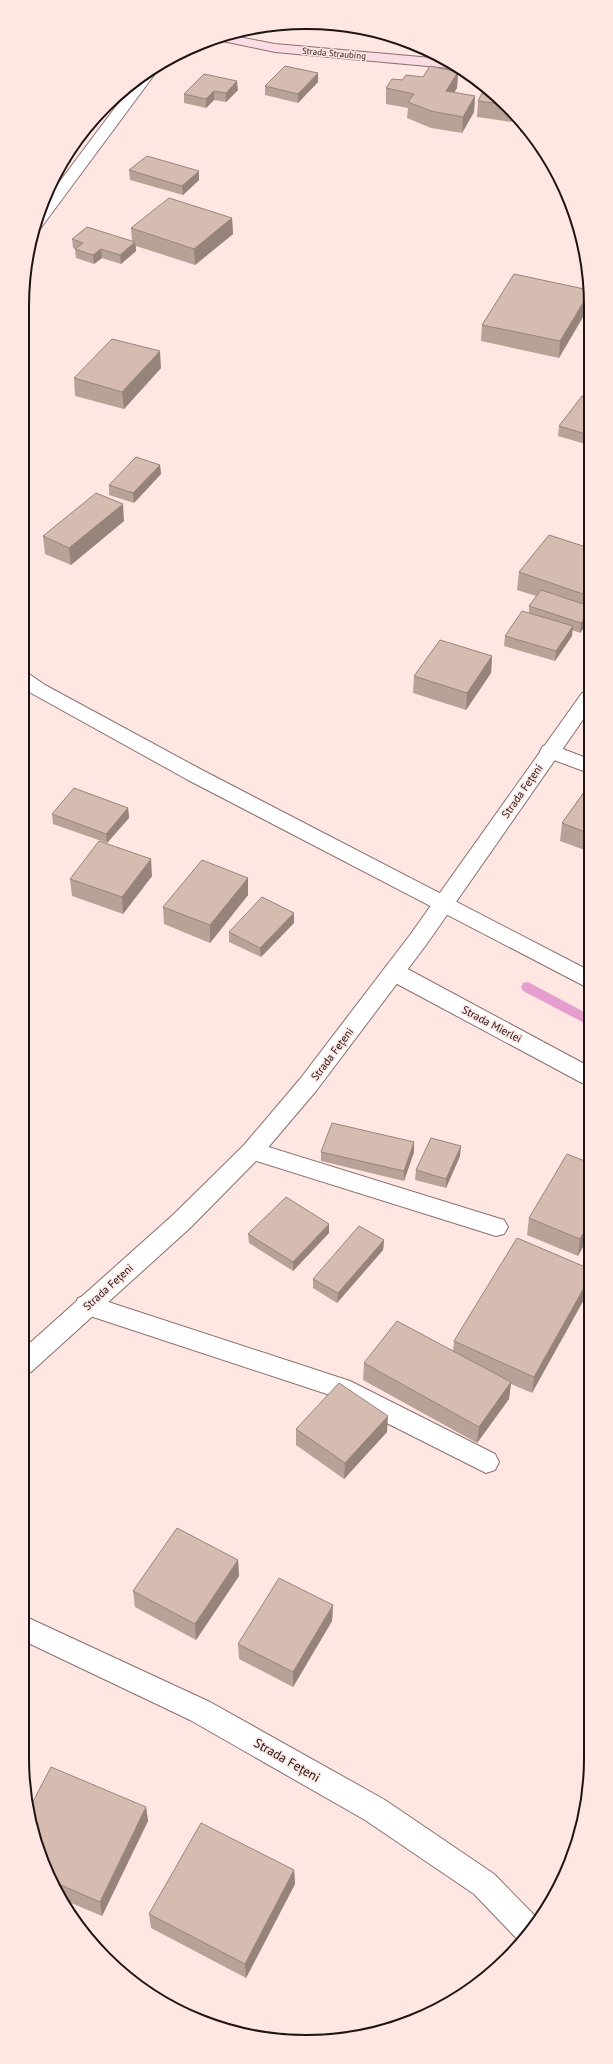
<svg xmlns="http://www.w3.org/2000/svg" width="613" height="2064" viewBox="0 0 613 2064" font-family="'PT Sans',sans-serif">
  <rect width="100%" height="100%" fill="#fee6e3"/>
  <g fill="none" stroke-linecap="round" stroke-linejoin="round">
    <path fill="#e59fce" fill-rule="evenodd" d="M528,982L590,1015V1026L523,991L521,987L523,983Z"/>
    <g stroke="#8a6f6d" stroke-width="2">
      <path id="service" d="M252,1142L504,1220L508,1227L504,1234L496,1236L244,1157L241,1151L244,1145Z
        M87,1295L350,1381L495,1454L499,1462L495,1470L486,1473L333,1396L78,1312L75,1305L78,1298Z"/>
    </g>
    <g stroke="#8a6f6d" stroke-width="2">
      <path id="minor" d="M157,65L159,68L157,71L40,229L34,230L40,208L135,81Z
        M22,672L29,674L45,685L202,770L590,971V989L188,780L31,693L22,687Z
        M550,744L589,759V773L543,756L540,751L543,746Z
        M394,964L402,966L590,1067V1085L582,1083L386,978L383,972L386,966Z"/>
    </g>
    <g stroke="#8a6f6d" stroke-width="2">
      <path id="tertiary" d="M589,691V711L426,945L316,1091L260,1157L190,1228L31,1372L22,1375V1350L174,1214L244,1145L300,1079L410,935L582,693Z
        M22,1615L210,1702L385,1800L494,1874L539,1920L519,1941L474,1894L365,1820L190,1720L22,1640Z"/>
    </g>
    <g stroke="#8a6f6d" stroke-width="2">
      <path id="secondary" d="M228,35L275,44L443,59L454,67L449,68L275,52L213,39Z"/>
    </g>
    <use href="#service" fill="#fff" fill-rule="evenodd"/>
    <use href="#minor" fill="#fff" fill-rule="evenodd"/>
    <use href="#tertiary" fill="#fff" fill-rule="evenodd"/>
    <use href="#secondary" fill="#fbdce5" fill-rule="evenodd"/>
  </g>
  <path fill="#b8a297" d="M458,72L457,88L454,92L475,96L474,112L462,133L431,128L407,118L408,108L386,104V88L402,80Z
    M204,74L238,90L226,102L214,100L206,108L184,103V94Z
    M318,82L298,103L265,95V86Z
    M484,89L508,105L514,114L511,122L477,117L478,101Z
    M521,123L528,133L520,132Z
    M129,170L199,180L183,195L130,180Z
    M232,218L233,234L195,265L136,246V251L121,264L102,258L94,264L76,258L75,249L73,248L72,239L132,241L131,228Z
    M589,290L559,358L481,341L482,325Z
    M161,368L124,409L75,396L74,378Z
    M589,398V445L558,436L559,426Z
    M160,465L161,474L134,503L109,495V485Z
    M124,521L71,565L45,554L43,536Z
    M589,548V621L580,633L572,630V636L555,661L504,646L505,636L529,613V606L536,596L517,590L519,572Z
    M492,656L491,673L466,710L413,693L414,676Z
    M589,785L590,852L560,841L562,823Z
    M128,808L129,818L107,843L53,824L52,814Z
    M152,876L123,914L72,896L70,879Z
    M248,878V895L210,943L164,924L163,907Z
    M294,913V923L261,957L229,942V932Z
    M321,1152H414L404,1181L321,1161Z
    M460,1156L446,1188L415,1180L416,1170Z
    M529,1218L590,1234L578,1256L527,1235Z
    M329,1224V1233L293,1271L249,1243L248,1234Z
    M384,1240L383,1250L337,1303L313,1288V1279Z
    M590,1269L532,1393L511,1384L509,1399L477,1443L363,1380L364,1363L453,1351L454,1341Z
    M296,1429L387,1432L344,1479L296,1445Z
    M238,1560L239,1576L196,1640L135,1607L133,1591Z
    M333,1605L332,1621L293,1687L239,1659L238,1644Z
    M146,1807L148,1821L102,1916L64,1900L44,1866Z
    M294,1870L295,1884L246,1978L151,1928L149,1914Z"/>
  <path fill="#96847b" d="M458,72L457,88L445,107L446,91Z
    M318,73V82L298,103V94Z
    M237,81L238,90L226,102V93Z
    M214,91V100L206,108V99Z
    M475,96L474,112L462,133L463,117Z
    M511,111L514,114L511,122Z
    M199,171V180L183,195L182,186Z
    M232,218L233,234L195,265L194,249Z
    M135,242L136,251L121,264L120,255Z
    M101,249L102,258L94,264L93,255Z
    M589,293V307L559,358L560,341Z
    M160,351L161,368L124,409L122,392Z
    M160,465L161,474L134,503L133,493Z
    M123,504L124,521L71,565L69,548Z
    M589,613V621L580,633L581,623Z
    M573,626L572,636L555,661L556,651Z
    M492,656L491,673L466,710L467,693Z
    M128,808L129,818L107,843L106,834Z
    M151,859L152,876L123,914L122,897Z
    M248,878V895L210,943V925Z
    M294,913V923L261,957L260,948Z
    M414,1142V1152L404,1181V1171Z
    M461,1146L460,1156L446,1188V1179Z
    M590,1222V1234L578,1256L580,1239Z
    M329,1224V1233L293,1271V1262Z
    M384,1240L383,1250L337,1303L338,1293Z
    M590,1277V1289L532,1393L534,1377Z
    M511,1382L509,1399L477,1443L479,1427Z
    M388,1416L387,1432L344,1479L345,1463Z
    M238,1560L239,1576L196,1640L195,1624Z
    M333,1605L332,1621L293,1687V1672Z
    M146,1807L148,1821L102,1916L100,1902Z
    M294,1870L295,1884L246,1978L245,1964Z"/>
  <path fill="#d6bcb0" stroke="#96847b" d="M285,66L318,73L298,94L265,86Z
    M430,66L458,72L446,91L475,96L463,117L431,111L408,102L414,94L386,88L392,79L402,80L406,75L423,77Z
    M204,74L237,81L226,93L214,91L206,99L184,94Z
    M484,89L507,105L478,101Z
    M147,156L199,171L182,186L129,170Z
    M169,198L232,218L194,249L131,228Z
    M87,227L135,242L120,255L101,249L93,255L75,249L83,243L72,239Z
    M514,274L589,290V293L560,341L482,325Z
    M112,339L160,351L122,392L74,378Z
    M582,396L589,398V435L559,426Z
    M136,457L160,465L133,493L109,485Z
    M96,493L123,504L69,548L43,536Z
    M549,535L589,548V596L519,572Z
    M541,590L589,606V613L581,623L529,606Z
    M522,611L573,626L556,651L505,636Z
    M440,640L492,656L467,693L414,676Z
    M589,785L590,834L562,823Z
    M74,788L128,808L106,834L52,814Z
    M99,841L151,859L122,897L70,879Z
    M202,860L248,878L210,925L163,907Z
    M262,897L294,913L260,948L229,932Z
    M332,1123L414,1142L404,1171L321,1152Z
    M431,1138L461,1146L446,1179L416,1170Z
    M567,1154L590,1163V1222L580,1239L529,1218Z
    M286,1197L329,1224L293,1262L248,1234Z
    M359,1226L384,1240L338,1293L313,1279Z
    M517,1238L590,1269V1277L534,1377L454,1341Z
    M397,1321L511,1382L479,1427L364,1363Z
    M339,1383L388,1416L345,1463L296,1429Z
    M177,1528L238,1560L195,1624L133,1591Z
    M279,1578L333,1605L293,1672L238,1644Z
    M51,1767L146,1807L100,1902L54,1882L44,1866L27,1813Z
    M201,1823L294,1870L245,1964L149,1914Z"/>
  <g text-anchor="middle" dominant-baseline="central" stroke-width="3" stroke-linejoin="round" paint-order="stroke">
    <g font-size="9" fill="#1e1413" stroke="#fee6e3">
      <text transform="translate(334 53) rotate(5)">Strada Straubing</text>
    </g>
    <g font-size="11" fill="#1e1413" stroke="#fee6e3">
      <text transform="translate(522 791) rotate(-55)">Strada Fețeni</text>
      <text transform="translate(492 1024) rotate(28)">Strada Mierlei</text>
      <text transform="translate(332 1054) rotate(-53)">Strada Fețeni</text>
      <text transform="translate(108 1287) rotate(-42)">Strada Fețeni</text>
    </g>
    <g font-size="13" fill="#1e1413" stroke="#fee6e3">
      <text transform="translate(287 1760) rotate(30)">Strada Fețeni</text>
    </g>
  </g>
  <path d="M0 0H613V2064H0ZM306 29H307A277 277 0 0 1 584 306V1758A277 277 0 0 1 307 2035H306A277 277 0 0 1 29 1758V306A277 277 0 0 1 306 29Z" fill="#fee6e3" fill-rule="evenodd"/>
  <path fill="none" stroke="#1e1413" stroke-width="2" d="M306 29H307A277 277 0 0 1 584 306V1758A277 277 0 0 1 307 2035H306A277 277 0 0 1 29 1758V306A277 277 0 0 1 306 29Z"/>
</svg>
